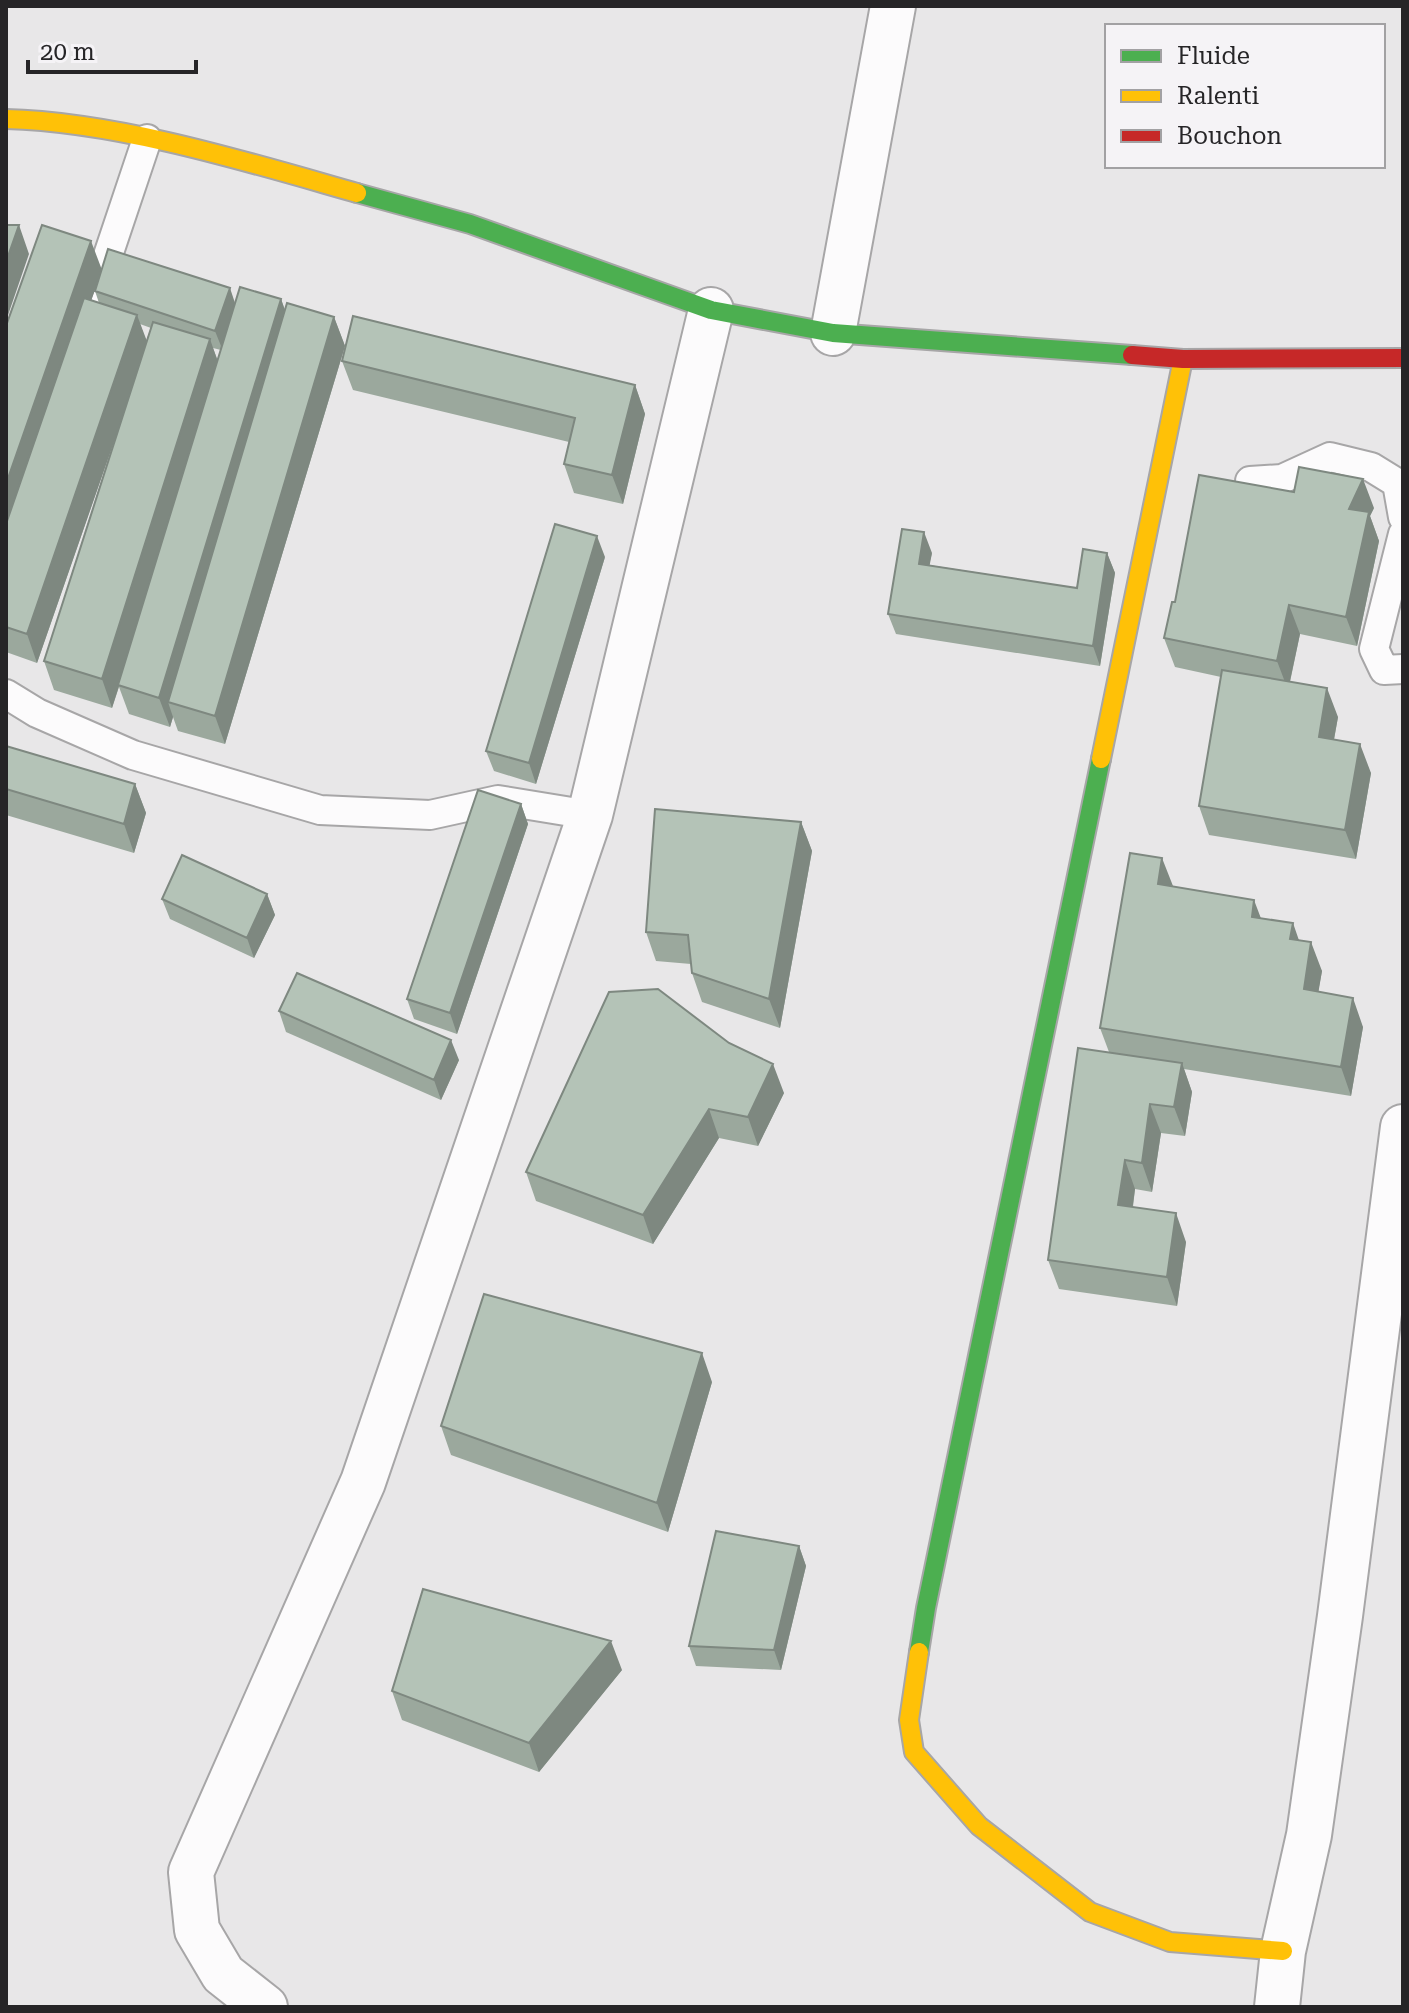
<svg xmlns="http://www.w3.org/2000/svg" width="1409" height="2013" viewBox="0 0 1409 2013" font-family="'Roboto Serif',serif">
  <rect width="100%" height="100%" fill="#e8e7e8"/>
  <g fill="none" stroke-linecap="round" stroke-linejoin="round">
    <g stroke="#a7a6a7" stroke-width="32">
      <path id="lane" d="M81,336L147,139
        M1250,481L1282,479L1330,457L1371,467L1397,483L1403,517
        M1403,534L1374,649L1384,670L1403,669
        M6,694L37,713L133,755L320,810L430,815L498,800L590,815"/>
    </g>
    <g stroke="#a7a6a7" stroke-width="48">
      <path id="street" d="M833,333L893,6
        M265,2007L223,1974L197,1930L191,1872L363,1482L590,815L711,310
        M1277,2007L1283,1951L1309,1835L1340,1616L1403,1127"/>
    </g>
    <g stroke="#a7a6a7" stroke-width="22">
      <path id="fast" d="M357,193L470,224L711,310L833,333L1132,355
        M919,1652L926,1608L1101,759"/>
    </g>
    <g stroke="#a7a6a7" stroke-width="22">
      <path id="slow" d="M6,119C119,122 248,162 357,193
        M1101,759L1183,359
        M919,1652L909,1720L914,1752L979,1826L1090,1912L1170,1942L1283,1951"/>
    </g>
    <g stroke="#a7a6a7" stroke-width="22">
      <path id="jam" d="M1132,355L1183,359L1403,358"/>
    </g>
    <use href="#lane" stroke="#fcfbfc" stroke-width="28"/>
    <use href="#street" stroke="#fcfbfc" stroke-width="44"/>
    <use href="#fast" stroke="#4caf50" stroke-width="18"/>
    <use href="#slow" stroke="#ffc107" stroke-width="18"/>
    <use href="#jam" stroke="#c62828" stroke-width="18"/>
  </g>
  <path fill="#9ba89d" fill-rule="evenodd" d="M101,270L235,304L281,299L285,310L334,317L345,346L225,744L178,731L173,717L170,727L129,714L119,687L112,708L54,690L44,661L114,441L37,663L6,652V326ZM98,282L95,291L99,303L91,300ZM140,324L151,328L146,341ZM213,348L221,350L218,361Z
    M342,361L635,385L645,414L623,504L574,493L564,464L569,442L353,390Z
    M1374,508L1370,516L1379,541L1357,646L1300,634L1290,682L1338,717L1334,740L1371,773L1356,859L1209,835L1199,806L1221,677L1175,667L1164,638L1175,602Z
    M932,553L929,565L1077,588L1107,553L1115,573L1100,666L896,634L888,614Z
    M605,557L536,784L494,771L486,751Z
    M6,746L135,784L146,813L134,853L6,815Z
    M521,804L528,824L457,1034L414,1019L407,999Z
    M801,822L812,851L780,1028L702,1002L692,973L691,964L656,961L646,932Z
    M1173,887L1261,918L1299,940L1322,971L1318,992L1363,1027L1351,1096L1184,1069L1192,1092L1185,1136L1161,1133L1152,1192L1135,1189L1133,1207L1186,1242L1177,1306L1059,1289L1048,1260L1109,1052L1100,1028Z
    M267,894L275,915L254,958L170,919L162,899Z
    M609,992L784,1093L758,1146L719,1138L653,1244L536,1201L526,1172Z
    M279,1011L459,1060L441,1100L286,1032Z
    M712,1382L668,1532L451,1455L441,1426Z
    M799,1546L806,1566L781,1670L696,1666L689,1646Z
    M622,1670L539,1772L402,1720L392,1691Z"/>
  <path fill="#7e8880" d="M19,225L29,254L6,321V262Z
    M91,241L102,270L6,543V484Z
    M230,288L237,309L223,351L215,331Z
    M281,299L291,328L168,702L173,717L170,727L159,698Z
    M137,315L148,344L37,663L27,634Z
    M334,317L345,346L225,744L215,716Z
    M210,339L220,368L112,708L102,679Z
    M635,385L645,414L623,504L612,475Z
    M1363,479L1374,508L1370,516L1379,541L1357,646L1346,617L1349,509Z
    M924,532L932,553L926,584L919,564Z
    M597,536L605,557L536,784L529,763Z
    M1107,553L1115,573L1100,666L1093,646Z
    M1289,605L1300,634L1288,690L1277,661Z
    M1327,688L1338,717L1329,766L1319,737Z
    M1360,744L1371,773L1356,859L1345,830Z
    M135,784L146,813L134,853L124,824Z
    M521,804L528,824L457,1034L450,1013Z
    M801,822L812,851L780,1028L769,999Z
    M1162,858L1173,886L1158,884Z
    M267,894L275,915L254,958L247,938Z
    M1254,900L1265,929L1252,917Z
    M1293,923L1303,952L1290,939Z
    M1311,942L1322,971L1314,1018L1304,989Z
    M1353,998L1363,1027L1351,1096L1341,1067Z
    M451,1040L459,1060L441,1100L434,1080Z
    M1182,1063L1192,1092L1185,1136L1174,1107Z
    M773,1064L784,1093L758,1146L748,1117Z
    M1150,1104L1161,1133L1152,1192L1142,1163Z
    M709,1109L719,1138L653,1244L643,1215Z
    M1125,1160L1135,1189L1129,1234L1118,1205Z
    M1176,1213L1186,1242L1177,1306L1167,1277Z
    M702,1353L712,1382L668,1532L657,1503Z
    M799,1546L806,1566L781,1670L774,1650Z
    M611,1641L622,1670L539,1772L529,1743Z"/>
  <path fill="#b4c3b7" stroke="#7e8880" stroke-width="2" d="M6,225H19L6,262Z
    M42,225L91,241L6,484V326Z
    M108,249L230,288L215,331L95,291Z
    M240,287L281,299L159,698L118,685Z
    M84,298L137,315L27,634L6,627V524Z
    M287,303L334,317L215,716L168,702Z
    M353,316L635,385L612,475L564,464L575,418L342,361Z
    M153,322L210,339L102,679L44,661Z
    M1299,467L1363,479L1349,509L1369,512L1346,617L1289,605L1277,661L1164,638L1172,602H1175L1199,475L1294,492Z
    M555,524L597,536L529,763L486,751Z
    M902,529L924,532L919,564L1077,588L1083,549L1107,553L1093,646L888,614Z
    M1222,670L1327,688L1319,737L1360,744L1345,830L1199,806Z
    M6,746L135,784L124,824L6,789Z
    M478,790L521,804L450,1013L407,999Z
    M655,809L801,822L769,999L692,973L688,935L646,932Z
    M1130,853L1162,858L1158,884L1254,900L1252,917L1293,923L1290,939L1311,942L1304,989L1353,998L1341,1067L1100,1028Z
    M182,855L267,894L247,938L162,899Z
    M297,973L451,1040L434,1080L279,1011Z
    M658,989L729,1043L773,1064L748,1117L709,1109L643,1215L526,1172L609,992Z
    M1078,1048L1182,1063L1174,1107L1150,1104L1142,1163L1125,1160L1118,1205L1176,1213L1167,1277L1048,1260Z
    M484,1294L702,1353L657,1503L441,1426Z
    M716,1531L799,1546L774,1650L689,1646Z
    M423,1589L611,1641L529,1743L392,1691Z"/>
  <rect width="1409" height="2013" fill="none" stroke="#262527" stroke-width="16"/>
  <rect x="1105" y="24" width="280" height="144" fill="#f5f3f6" stroke="#a2a1a3" stroke-width="2"/>
  <rect x="1121" y="50" width="40" height="12" fill="#4caf50" stroke="#a2a1a3" stroke-width="2"/>
  <text x="1177" y="64" font-size="24" fill="#262527">Fluide</text>
  <rect x="1121" y="90" width="40" height="12" fill="#ffc107" stroke="#a2a1a3" stroke-width="2"/>
  <text x="1177" y="104" font-size="24" fill="#262527">Ralenti</text>
  <rect x="1121" y="130" width="40" height="12" fill="#c62828" stroke="#a2a1a3" stroke-width="2"/>
  <text x="1177" y="144" font-size="24" fill="#262527">Bouchon</text>
  <path d="M28 60v12h168v-12" fill="none" stroke="#262527" stroke-width="4"/>
  <text x="40" y="60" font-size="24" fill="#262527" stroke="#f5f3f6" stroke-width="6" paint-order="stroke">20 m</text>
</svg>
